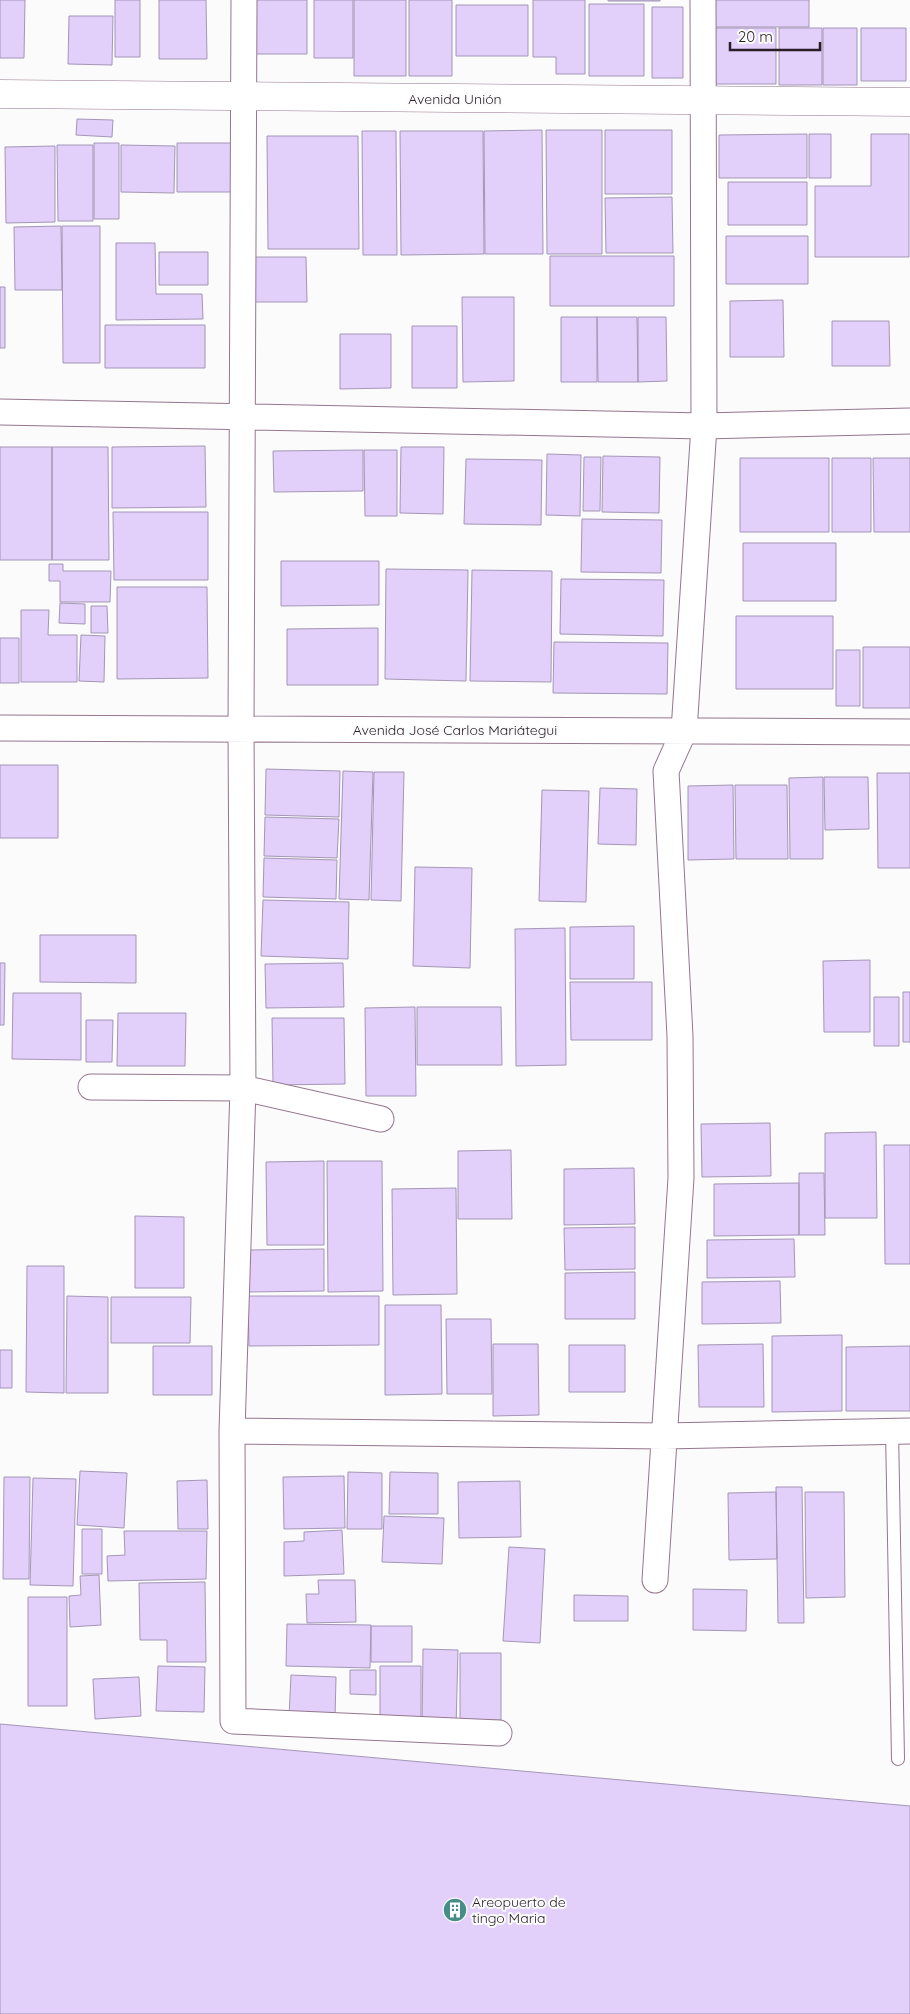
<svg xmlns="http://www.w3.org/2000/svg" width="910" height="2014" viewBox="0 0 910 2014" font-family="Quicksand,sans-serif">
  <rect width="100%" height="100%" fill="#fbfbfb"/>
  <path fill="#e2cffa" stroke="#a496b6" d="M0,0H25L24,58H0Z
    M115,0H140V57H115Z
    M159,0H206L207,59H159Z
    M255,0H307V54H255Z
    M314,0H353V58H314Z
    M354,0H406V76H354Z
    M409,0H452V76H409Z
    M533,0H585V74H556V57H533Z
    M608,0H660V1H608Z
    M711,0H809V27H711Z
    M589,4H644V76H589Z
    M456,5H528V56H456Z
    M652,7H683V78H652Z
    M69,16H113L112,65L68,64Z
    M712,28H776V84H712Z
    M779,28H822V85H779Z
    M823,28H857V85H823Z
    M861,28H906V81H861Z
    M77,119L113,120L112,137L76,135Z
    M542,130L543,254H485L484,131Z
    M546,130H602V254H547Z
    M605,130H672V194H605Z
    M362,131H396L397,255H363Z
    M400,131H483L484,254L401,255Z
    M807,134V178H719V135Z
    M809,134H831V178H809Z
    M871,134H909V257H815V186H871Z
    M267,136H358L359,249H268Z
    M94,143H119V219H94Z
    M177,143H234V192H177Z
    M57,145H93V221H58Z
    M121,145L175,146L174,193L121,192Z
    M55,146V222L6,223L5,147Z
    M728,182H807V225H728Z
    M672,197L673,253H606L605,198Z
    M61,226L62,290H15L14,227Z
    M62,226H100V363H63Z
    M726,236H808V284H726Z
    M116,243H155L156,294H202L203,319L116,320Z
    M159,252H208V285H159Z
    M550,256H674V306H550Z
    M254,257H306L307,302H255Z
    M0,287H5V348H0Z
    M462,297H514V381L463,382Z
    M783,300L784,357H730V301Z
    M561,317H597V382H561Z
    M597,317H637L638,382H598Z
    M638,317H666L667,381L638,382Z
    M832,321H889L890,366H832Z
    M105,325H205V368H105Z
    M412,326H457V388H412Z
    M340,334H391V388L340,389Z
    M205,446L206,507L112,508V447Z
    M0,447H52V560H0Z
    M52,447H108L109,560H52Z
    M401,447H444L443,514L400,513Z
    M363,450V491L274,492L273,451Z
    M364,450H397V516H365Z
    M547,454L581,455L580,516L546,515Z
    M603,456L660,457L659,513L602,512Z
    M584,457H601L600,511H583Z
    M740,458H829V532H740Z
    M832,458H871V532H832Z
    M873,458H910V532H874Z
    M466,459L542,460L541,525L464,524Z
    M113,512H208V580H114Z
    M582,519L662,520L661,573L581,572Z
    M743,543H836V601H743Z
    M281,561H379V605L281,606Z
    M49,564H63V571H111L110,602H60V581H49Z
    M386,569L468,570L466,681L385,679Z
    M472,570L552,571L551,682L470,681Z
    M561,579L664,580L663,636L560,634Z
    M117,587H207L208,678L117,679Z
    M60,603L85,604V624L59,623Z
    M91,606H107L108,633H91Z
    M21,610H49L48,635H77V682H21Z
    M736,616H833V689H736Z
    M378,628V685H287V629Z
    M81,635L105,636L104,682L79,681Z
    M0,638H19V683H0Z
    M554,642L668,643L667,694L553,693Z
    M863,647H910V708H863Z
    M836,650H860V706H836Z
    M0,765H58V838H0Z
    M266,769L340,771L339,817L265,815Z
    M343,771L373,772L369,900L339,899Z
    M374,772H404L401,901L371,900Z
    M877,773H910V868H878Z
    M823,777V859H790L789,778Z
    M824,777H868L869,829L825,830Z
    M733,785L734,859L688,860V786Z
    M735,785H787L788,859H736Z
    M600,788L637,789L636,845L598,844Z
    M542,790L589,791L586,902L539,901Z
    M265,817L339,819L337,858L264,856Z
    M264,858L337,860L336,899L263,897Z
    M415,867L472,868L470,968L413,966Z
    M263,900L349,902L348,959L261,956Z
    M634,926V979H570V927Z
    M565,928L566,1065L516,1066L515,929Z
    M40,935H136V983L40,982Z
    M870,960V1032H824L823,961Z
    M0,963H5L4,1025H0Z
    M343,963L344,1007L266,1008L265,964Z
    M570,982H652V1040H571Z
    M903,992H910V1042H903Z
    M13,993H81V1060L12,1059Z
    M874,997H899V1046H874Z
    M415,1007L416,1096H366L365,1008Z
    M417,1007H501L502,1065H417Z
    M118,1013H186L185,1066H117Z
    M272,1018H344L345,1084L273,1085Z
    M86,1020H113L112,1062H86Z
    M770,1123L771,1176L702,1177L701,1124Z
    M876,1132L877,1218H825V1133Z
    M884,1145H910V1264H885Z
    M511,1150L512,1219H458V1151Z
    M324,1161V1245H267L266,1162Z
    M327,1161H382L383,1291L328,1292Z
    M634,1168L635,1224L564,1225V1169Z
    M799,1173H824L825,1235H799Z
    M799,1183V1235L714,1236V1184Z
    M456,1188L457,1294L393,1295L392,1189Z
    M135,1216L184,1217V1288H135Z
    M635,1227V1269L565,1270L564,1228Z
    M794,1239L795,1277L707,1278V1240Z
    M324,1249V1291L249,1292L248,1250Z
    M27,1266H64V1393L26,1392Z
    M635,1272V1319H565V1273Z
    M780,1281L781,1323L702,1324V1282Z
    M67,1296L108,1297V1393H66Z
    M248,1296H379V1345L249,1346Z
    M111,1297H191L190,1343H111Z
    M385,1305H441L442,1394L385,1395Z
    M446,1319H491L492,1394H447Z
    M842,1335V1411L772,1412V1336Z
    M493,1344H538L539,1415L493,1416Z
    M763,1344L764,1407H699L698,1345Z
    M569,1345H625V1392H569Z
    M153,1346H212V1395H153Z
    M910,1346V1411H846V1347Z
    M0,1350H12V1388H0Z
    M80,1471L127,1473L124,1528L77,1525Z
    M348,1472L382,1473V1529H347Z
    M390,1472L438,1473V1514H389Z
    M344,1476L345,1528L284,1529L283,1477Z
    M4,1477H30L29,1579H3Z
    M33,1478L76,1479L73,1586L30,1585Z
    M207,1480L208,1529H178L177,1481Z
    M520,1481L521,1537L459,1538L458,1482Z
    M776,1487H802L804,1623H778Z
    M776,1492L777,1559L729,1560L728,1493Z
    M805,1492H844L845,1597L806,1598Z
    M384,1516L444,1518L442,1564L382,1562Z
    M82,1529H102V1574H82Z
    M342,1530L344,1574L284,1576V1542L304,1541V1532Z
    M124,1531H207L206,1579L108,1581L107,1556L125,1555Z
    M509,1547L545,1549L540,1643L503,1641Z
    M99,1575L101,1625L70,1627L69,1596L81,1595L80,1576Z
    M318,1580H355L356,1622L307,1623L306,1594H319Z
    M205,1582L206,1662H167V1640H140L139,1583Z
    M693,1589L747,1590L746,1631L693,1630Z
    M574,1595L628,1596V1621H574Z
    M28,1597H67V1706H28Z
    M287,1624L371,1625L370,1668L286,1666Z
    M371,1626H412V1662H371Z
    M423,1649L458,1650L456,1728H422Z
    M460,1653H501V1720H460Z
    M158,1666L205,1667L204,1712L156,1711Z
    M380,1666H421V1726L380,1727Z
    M350,1670H376V1695L350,1694Z
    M291,1675L336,1677L335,1718L289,1717Z
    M139,1677L141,1716L95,1719L93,1679Z
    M0,1724L910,1806V2014H0Z"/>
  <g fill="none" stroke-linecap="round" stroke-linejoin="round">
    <g stroke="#94768d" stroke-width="14">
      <path id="service" d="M892,1430L898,1759"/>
    </g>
    <g stroke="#94768d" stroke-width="27">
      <path id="minor" d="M244,0L241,729L243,1088L232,1431L233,1721L499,1733
        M0,412L704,426L910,421
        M0,728L910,732
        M91,1087L243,1088L381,1119
        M232,1431L664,1436L910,1431
        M655,1580L681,1178L680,1036L666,771L684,731L704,426L703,0"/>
    </g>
    <g stroke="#94768d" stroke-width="29">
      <path id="secondary" d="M0,94L910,102"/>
    </g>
    <use href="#service" stroke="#fff" stroke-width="12"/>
    <use href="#minor" stroke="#fff" stroke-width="25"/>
    <use href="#secondary" stroke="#fff" stroke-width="28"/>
  </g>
  <defs>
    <g id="building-disc" transform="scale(1.25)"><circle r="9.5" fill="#468d88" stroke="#fbfbfb"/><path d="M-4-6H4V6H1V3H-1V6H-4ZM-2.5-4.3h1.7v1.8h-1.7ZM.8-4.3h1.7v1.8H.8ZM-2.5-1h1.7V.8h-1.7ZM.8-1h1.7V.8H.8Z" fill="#fff"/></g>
  </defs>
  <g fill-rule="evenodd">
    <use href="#building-disc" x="455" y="1910"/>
  </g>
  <g text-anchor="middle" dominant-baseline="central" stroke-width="4" stroke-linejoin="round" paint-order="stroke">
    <g font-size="14" fill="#291e27" stroke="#fbfbfb">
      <text x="455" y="99">Avenida Unión</text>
      <text x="455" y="730">Avenida José Carlos Mariátegui</text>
    </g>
    <g font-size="14" fill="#291e27" stroke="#fbfbfb" text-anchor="start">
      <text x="472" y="1902">Areopuerto de<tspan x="472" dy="16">tingo Maria</tspan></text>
    </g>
  </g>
  <path d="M730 42v8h90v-8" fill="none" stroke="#291e27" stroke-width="2.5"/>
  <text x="738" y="42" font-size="15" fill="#291e27" stroke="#fbfbfb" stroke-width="4" paint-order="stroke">20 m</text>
</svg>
